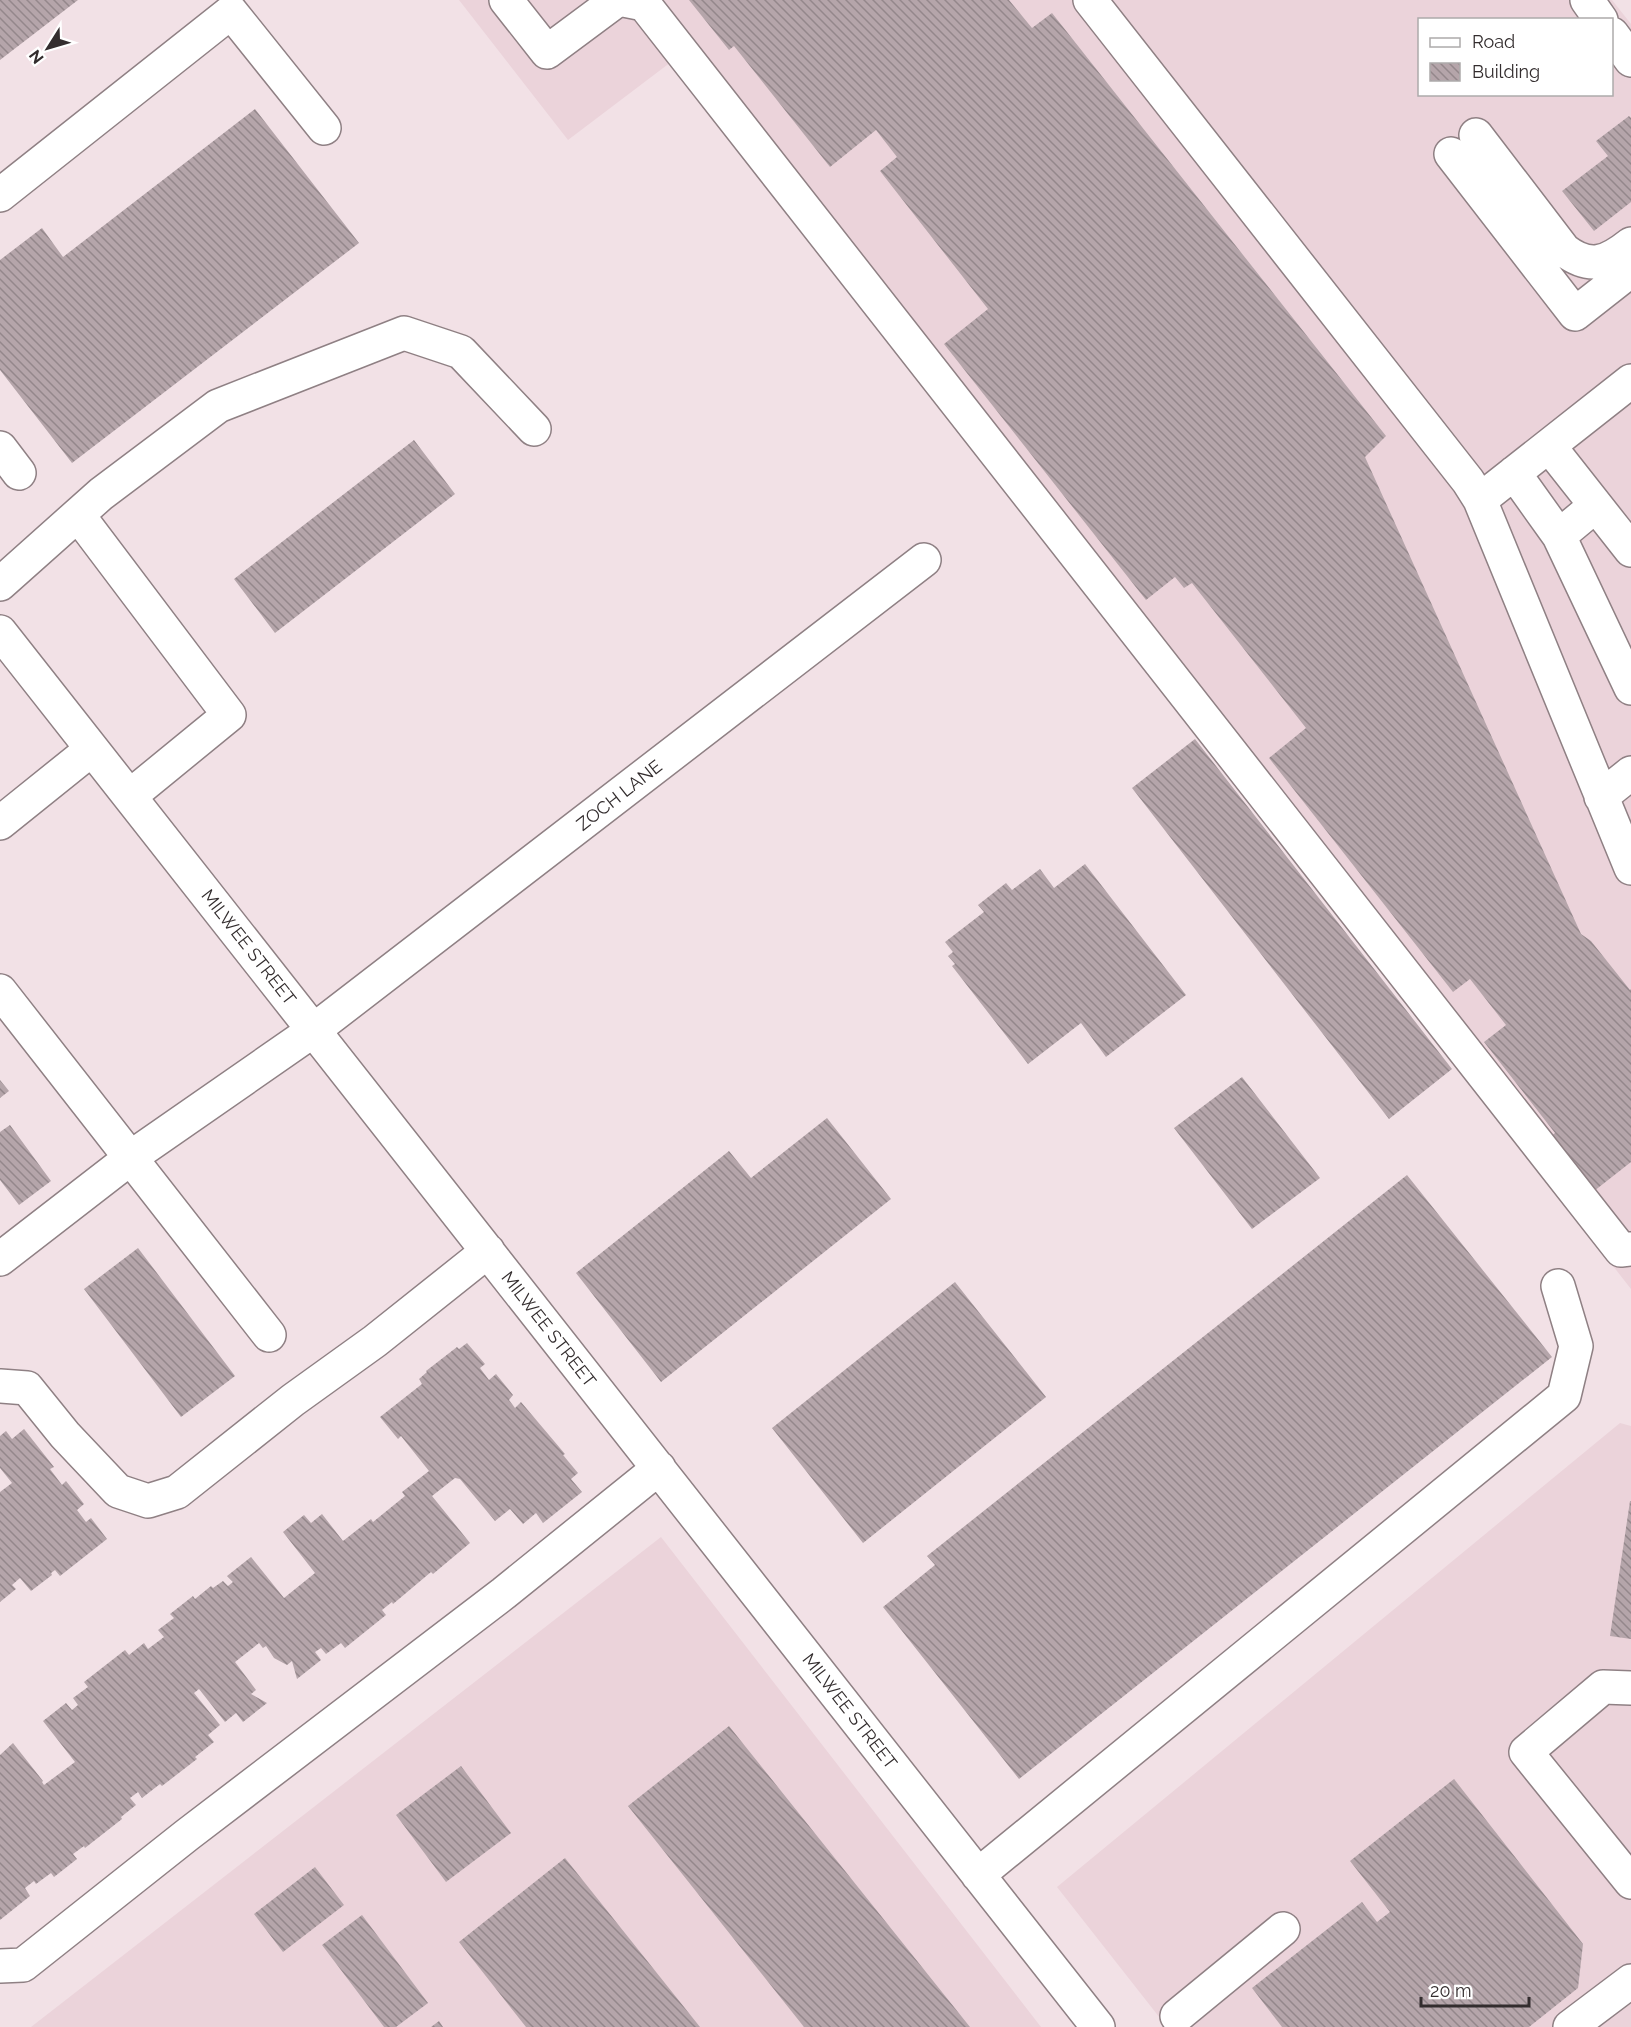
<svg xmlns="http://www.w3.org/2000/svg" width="1631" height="2027" viewBox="0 0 1631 2027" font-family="Raleway,sans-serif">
  <defs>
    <pattern id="building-back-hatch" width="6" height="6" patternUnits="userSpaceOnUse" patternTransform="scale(1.5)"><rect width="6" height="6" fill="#b5a5aa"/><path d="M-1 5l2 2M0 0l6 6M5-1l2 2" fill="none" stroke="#94878b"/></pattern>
  </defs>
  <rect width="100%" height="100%" fill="#f2e1e6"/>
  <path fill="#ebd3da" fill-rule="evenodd" d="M459,0H1612L1631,24V1289L671,62L568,140ZM1420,20H1612V94H1420Z
    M1620,1423L1631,1426V2027H1167L1057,1887Z
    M661,1537L1041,2027H31Z"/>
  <path fill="url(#building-back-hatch)" d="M0,0H78L0,60Z
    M689,0H1009L1032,28L1052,13L1386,436L1365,457L1581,934L1591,941L1630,990L1631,989V1162L1589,1195L1550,1137L1555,1133L1484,1042L1506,1025L1470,979L1453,992L1269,758L1306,728L1192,583L1184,588L1175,577L1146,600L944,344L988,309L880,171L897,157L876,130L830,167L734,46L729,50Z
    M255,109L359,243L72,463L0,370V260L42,228L63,257Z
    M1629,116L1631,118V202L1594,231L1562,191L1608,156L1596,141Z
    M414,440L455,494L275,633L234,579Z
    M1195,739L1452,1069L1389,1119L1132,788Z
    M1085,864L1186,995L1106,1057L1081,1023L1028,1064L952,966L955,964L948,956L953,952L945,942L984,912L978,905L1006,883L1012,890L1040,869L1054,888Z
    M1242,1077L1320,1178L1252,1229L1174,1128Z
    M0,1080L9,1091L0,1098Z
    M827,1118L891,1199L661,1382L576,1273L729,1151L751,1178Z
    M10,1125L51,1181L19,1205L0,1180V1132Z
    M1407,1175L1552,1357L1019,1779L883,1607L935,1565L927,1556Z
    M138,1248L235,1376L181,1417L84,1289Z
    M955,1282L1046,1397L863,1543L772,1428Z
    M467,1343L485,1364L480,1368L489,1380L496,1374L513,1395L509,1400L515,1408L521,1402L565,1454L563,1455L578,1473L571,1479L582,1492L543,1523L536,1513L523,1524L510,1509L495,1521L460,1479L455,1478L432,1496L470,1543L433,1574L431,1572L393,1604L392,1602L382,1610L386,1615L345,1648L341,1643L326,1654L321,1648L315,1652L321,1660L297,1679L292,1661L287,1665L274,1658L266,1646L263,1648L259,1643L235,1662L256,1690L251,1694L267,1703L243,1722L236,1713L225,1722L199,1689L194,1693L220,1725L208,1735L214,1742L195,1757L197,1759L162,1786L160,1784L142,1798L138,1792L130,1798L136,1805L121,1817L122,1819L85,1848L84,1846L73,1854L77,1859L54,1877L51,1873L36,1884L34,1881L25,1888L30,1896L0,1920V1755L13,1743L43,1781L42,1782L44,1785L75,1762L43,1721L66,1703L72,1710L78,1705L73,1698L88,1687L84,1682L125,1650L129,1655L144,1643L148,1649L164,1637L158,1630L174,1618L170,1614L193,1596L195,1599L211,1586L213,1588L223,1581L228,1586L233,1582L227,1576L251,1557L284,1598L315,1573L283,1532L304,1515L311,1523L322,1514L343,1541L371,1519L373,1522L405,1496L402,1492L429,1471L401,1436L398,1439L380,1417L422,1384L419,1379L427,1372L426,1371L457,1347L459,1349Z
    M24,1429L54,1467L50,1469L62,1485L66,1481L84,1504L77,1510L86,1522L91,1518L107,1539L60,1576L55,1570L51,1573L52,1575L31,1591L20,1578L12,1585L16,1589L0,1602V1492L12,1483L0,1468V1436L6,1431L12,1439Z
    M1630,1501H1631V1639L1610,1636Z
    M729,1726L970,2027H804L628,1806Z
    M461,1766L511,1833L446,1882L396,1815Z
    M1454,1779L1583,1944L1578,1988L1529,2027H1282L1252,1988L1362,1902L1377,1922L1390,1912L1350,1861Z
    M565,1858L700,2027H526L459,1942Z
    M315,1867L344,1905L283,1952L254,1914Z
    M362,1915L428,2003L396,2027H384L322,1945Z
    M439,2021L443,2027H431Z"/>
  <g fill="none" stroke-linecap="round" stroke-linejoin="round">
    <g stroke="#8f8084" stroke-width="36">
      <path id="minor" d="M506,0L547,52L617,0
        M624,0L644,4L1621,1250L1631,1249
        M1090,0L1468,481L1480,500L1631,868
        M1587,0L1601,20
        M1612,34L1631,60
        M1476,135L1564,250C1590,270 1607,263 1631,244
        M1451,154L1575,314L1631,270
        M0,195L231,12L324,128
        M1549,446L1631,550
        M0,448L19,473
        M1514,473L1559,536
        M1480,500L1631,381
        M1595,506L1559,536L1631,688
        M78,515L229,715L130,796
        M0,584L101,494L218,406L404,333L461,352L534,429
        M0,632L1098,2027
        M1601,797L1631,773
        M0,823L92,749
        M0,991L269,1335
        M0,1259L137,1153L314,1030L924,560
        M0,1386L27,1388L65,1435L118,1491L148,1501L177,1492L293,1400L375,1341L488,1251
        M1631,1688L1603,1687L1526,1752L1631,1882
        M978,1875L1564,1396L1576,1346L1558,1286
        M0,1966L23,1965L187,1835L504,1593L659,1468
        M1177,2016L1283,1929
        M1570,2027L1631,1981"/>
    </g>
    <use href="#minor" stroke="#fff" stroke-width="33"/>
  </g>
  <g text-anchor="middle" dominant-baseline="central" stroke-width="5" stroke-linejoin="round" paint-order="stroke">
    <g font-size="18" fill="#332d2e" stroke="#fff">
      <text transform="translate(619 795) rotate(-38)">ZOCH LANE</text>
      <text transform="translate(249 947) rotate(52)">MILWEE STREET</text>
      <text transform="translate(549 1329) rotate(52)">MILWEE STREET</text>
      <text transform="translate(850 1711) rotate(52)">MILWEE STREET</text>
    </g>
  </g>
  <rect x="1418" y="18" width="195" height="78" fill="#ffffff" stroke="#adabab" stroke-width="1.5"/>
  <rect x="1430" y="38" width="30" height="9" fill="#ffffff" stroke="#adabab" stroke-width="1.5"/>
  <text x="1472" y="48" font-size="18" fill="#332d2e">Road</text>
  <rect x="1430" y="63" width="30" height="18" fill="url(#building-back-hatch)" stroke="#adabab" stroke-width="1.5"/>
  <text x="1472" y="78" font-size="18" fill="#332d2e">Building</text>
  <g transform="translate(48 48) rotate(233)" stroke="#ffffff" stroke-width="4.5" paint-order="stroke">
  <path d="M0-4.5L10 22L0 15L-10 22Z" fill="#332d2e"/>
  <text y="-9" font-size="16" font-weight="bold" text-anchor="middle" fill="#332d2e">N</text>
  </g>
  <path d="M1421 1997v9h108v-9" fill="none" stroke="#332d2e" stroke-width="3"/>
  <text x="1430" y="1997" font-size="18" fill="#332d2e" stroke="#ffffff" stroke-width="4.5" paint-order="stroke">20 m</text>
</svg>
